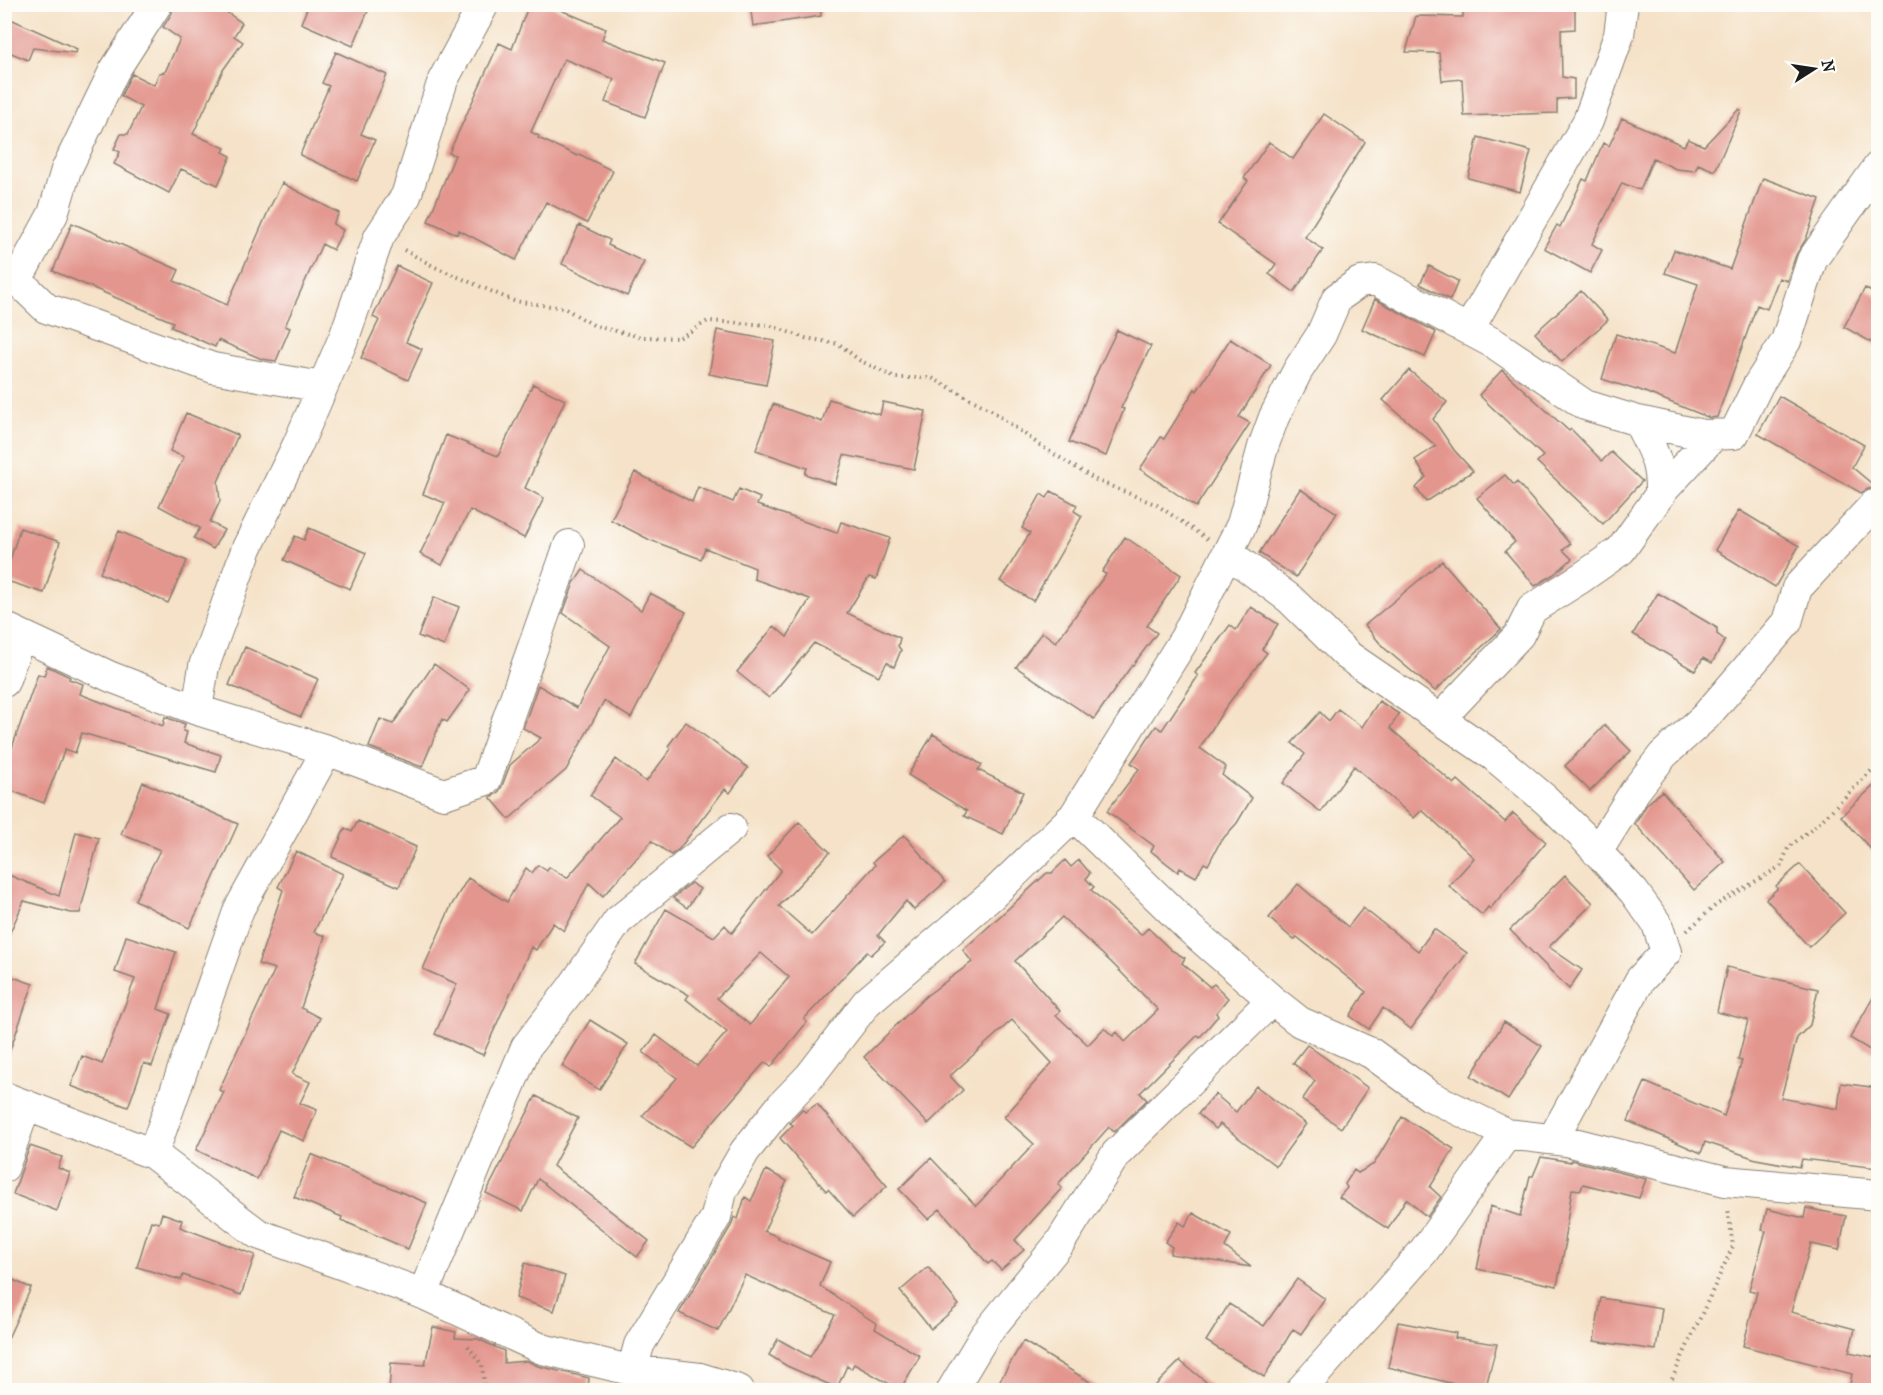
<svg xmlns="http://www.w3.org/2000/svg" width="1883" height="1395" viewBox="0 0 1883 1395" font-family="'IM FELL French Canon',serif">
  <rect width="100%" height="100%" fill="#fdfcf7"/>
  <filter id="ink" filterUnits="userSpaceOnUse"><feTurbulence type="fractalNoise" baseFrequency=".0167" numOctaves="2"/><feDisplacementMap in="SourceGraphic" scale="12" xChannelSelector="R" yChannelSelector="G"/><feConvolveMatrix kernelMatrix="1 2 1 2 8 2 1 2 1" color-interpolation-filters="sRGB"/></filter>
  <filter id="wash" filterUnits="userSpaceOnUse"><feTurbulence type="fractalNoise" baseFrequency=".008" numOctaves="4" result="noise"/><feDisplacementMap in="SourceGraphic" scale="24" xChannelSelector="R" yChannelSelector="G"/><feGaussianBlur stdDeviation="1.35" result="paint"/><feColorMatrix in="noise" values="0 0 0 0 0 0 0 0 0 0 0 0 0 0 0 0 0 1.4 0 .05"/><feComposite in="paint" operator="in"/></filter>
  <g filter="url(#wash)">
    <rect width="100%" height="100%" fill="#f5e2c8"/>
    <g id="blocks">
      <path fill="#e3968e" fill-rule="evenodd" d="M174,4H215L242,23L234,36L243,42L223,70L193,134L225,148L223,152L231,156L218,185L181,169L169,193L114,164L120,152L114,149L121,134H128L141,107L121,96L129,79L132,74L154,85L159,73L165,72L180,39L163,27L172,13Z
        M309,4H371L353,46L301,23Z
        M529,4H546L606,29L602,39L665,63L645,117L605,102L614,79L564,59L531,132L539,136L538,138L578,156L579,154L613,171L587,223L546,202L516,260L459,230L457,234L428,221L455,155L449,153L499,43L512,49Z
        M750,4H820L821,16L753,26Z
        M1463,4H1575V29L1561,30L1562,77L1574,79V98L1557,99V113L1464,116L1462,79L1442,81L1439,53L1406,52L1416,16L1463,17Z
        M4,16L77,49L76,53L33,48L28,60L4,50Z
        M336,52L387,75L361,134L375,140L357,181L300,155L329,86L322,83Z
        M1739,109L1741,111L1715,171L1698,164L1695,171L1676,169L1653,158L1640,190L1622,183L1592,244L1602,250L1590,273L1544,248L1557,225L1560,227L1583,179L1587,181L1603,143L1609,146L1622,118L1684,146L1688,139L1704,146Z
        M1324,114L1365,142L1305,237L1323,250L1294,292L1269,274L1276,264L1218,224L1248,181L1244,178L1269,142L1293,159Z
        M1478,137L1531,151L1520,192L1468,178Z
        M1763,178L1820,199L1806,239L1796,255L1787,281L1779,278L1767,309L1757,305L1717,417L1710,418L1637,389L1636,390L1602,379L1616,334L1675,353L1698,284L1665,273L1674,250L1730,269Z
        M282,183L339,213L333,224L343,230L333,250L322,244L285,326L290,328L276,361L262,359L218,340L215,347L171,327L173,322L53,271L72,223L179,270L174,281L227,305L270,207Z
        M579,225L610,240L608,245L644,262L627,296L562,264Z
        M397,266L433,283L406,342L422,349L408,380L361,358L379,320L373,317Z
        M1429,266L1458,281L1450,300L1420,284Z
        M1865,288L1878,296V346L1844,327Z
        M1581,291L1608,320L1562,362L1535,333Z
        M1375,299L1436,332L1425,357L1362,329Z
        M717,330L775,341L766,385L709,374Z
        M1117,330L1151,346L1121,408L1124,409L1106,456L1069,442L1094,378Z
        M1230,339L1271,365L1239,417L1250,423L1196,507L1140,469L1161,437L1164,439L1195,389L1197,391Z
        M1409,370L1447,402L1433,419L1454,450L1473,471L1426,502L1416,488L1426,477L1415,460L1436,446L1383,400Z
        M1502,370L1569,431L1571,429L1602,461L1611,452L1642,481L1603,524L1537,462L1543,456L1479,395Z
        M533,384L565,400L525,488L544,498L524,538L470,510L442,565L420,554L445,503L423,494L446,435L498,456Z
        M1779,396L1864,445L1852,467L1877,488L1868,489L1861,493L1758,434Z
        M829,399L880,415L883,402L926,411L914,469L844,455L835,484L805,474L807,468L756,450L773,404L822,422Z
        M186,413L238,435L218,482L220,501L210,522L224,530L213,549L194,538L200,528L159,506L184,457L170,451Z
        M635,472L692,502L698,487L733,502L739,489L760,498L757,505L837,533L841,522L890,538L876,579L869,577L847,613L900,638L898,646L901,650L894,667L887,662L879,676L814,643L769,698L737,672L774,626L787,637L810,599L754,579L755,568L705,548L701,559L650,540L611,520Z
        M1505,475L1514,485L1517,482L1570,544L1563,550L1572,559L1553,575L1535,586L1505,551L1515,542L1477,498Z
        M1300,489L1337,513L1296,577L1259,553Z
        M1051,491L1077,505L1074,511L1082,516L1033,601L1000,581L1030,533L1022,528L1041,494L1047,498Z
        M1739,510L1799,546L1775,587L1715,550Z
        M20,528L60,542L44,593L4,580Z
        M309,528L366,553L350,589L284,560L295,536L304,540Z
        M119,531L187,561L168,603L100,573Z
        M1125,537L1181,575L1147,626L1157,633L1133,665H1132L1094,719L1016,667L1042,632L1056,642L1106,574L1102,572Z
        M1442,561L1501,629L1435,691L1383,647L1365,625Z
        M583,570L641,610L650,593L686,612L631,718L604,701L566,770L509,819L490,797L498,793L502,786L510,765L541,738L523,728L538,685L577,708L610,646L563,613L574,583Z
        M1658,593L1717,628V634L1725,640L1712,663L1703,658L1695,671L1633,634Z
        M434,597L459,607L444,646L418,636Z
        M1251,607L1278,624L1262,649L1267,653L1225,708L1200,748L1226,767L1222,775L1252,798L1237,823L1220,842L1208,865L1204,863L1196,877L1180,868L1178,872L1151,851L1154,846L1107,811L1139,769L1131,763L1156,726L1162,730L1198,676L1195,673L1230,625L1236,630Z
        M245,647L318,679L301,717L229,685Z
        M434,664L470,690L447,722L442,719L422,767L369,747L380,719L393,724Z
        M47,666L70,677L69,679L83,684L80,694L163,726L165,717L185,724L183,731L187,732L184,743L221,755L216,772L82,733L75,753L65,749L44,803L4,788V754L9,756L38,674L44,676Z
        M1379,701L1399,714L1390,728L1454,784L1458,780L1505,822L1513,813L1546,842L1490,909L1488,907L1482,915L1449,886L1474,858L1422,810L1414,818L1354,766L1321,812L1283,783L1305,754L1292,743L1320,712L1329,721L1338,709L1362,727Z
        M686,722L748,768L730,793L725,789L679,849L671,855L652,841L603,896L589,883L564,931L553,923L536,950L531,947L483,1055L435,1034L457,984L423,969L451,906L468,878L507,902L526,868L532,873L538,865L547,871L549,867L567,878L620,817L590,795L616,759L646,782L671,749L668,746Z
        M1605,725L1631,751L1590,791L1565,766Z
        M933,734L982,765L978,770L1023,792L1003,834L964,816L967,811L908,775Z
        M143,782L238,824L210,886L189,928L135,900L160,850L121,834Z
        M1878,782V857L1841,816Z
        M1662,791L1725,862L1694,890L1635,824L1647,804Z
        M358,821L416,847L399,887L332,857L345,828L352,832Z
        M799,822L830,852L779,906L812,935L875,865L873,862L904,835L945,882L914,910L906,901L878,935L885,942L871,955L867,952L804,1019L807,1022L771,1067L765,1062L691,1147L642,1116L677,1078L643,1052L656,1035L697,1066L727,1032L686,999L689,995L635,964L666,909L714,937L725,925L732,933L781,870L767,856ZM761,953L789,977L750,1025L717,998Z
        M76,832L99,838L80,913H71L24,901L4,946V873L59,896Z
        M296,851L343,874L314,932L325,936L301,1008L320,1018L292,1074L310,1082L300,1103L317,1110L304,1141L279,1130L257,1179L196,1150L224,1092L219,1090L275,969L258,964L283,890L278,887Z
        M1065,860L1071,867L1079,860L1090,873L1086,879L1094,887L1091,890L1141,935L1148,928L1171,950L1185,958L1182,963L1210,987L1214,984L1228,998L1216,1013L1218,1016L1200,1037L1198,1035L1140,1093L1147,1100L1114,1132L1109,1127L1058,1184L1062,1188L1015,1240L1024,1250L1001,1270L992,1261L988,1264L940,1209L928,1219L899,1189L931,1158L976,1206L1034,1144L1004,1117L1052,1063L1012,1020L950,1076L963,1090L928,1124L864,1057L926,996L972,962L963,950L1047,873H1052ZM1062,917L1113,964L1158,1010L1125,1042L1117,1032L1113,1036L1104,1028L1088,1045L1056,1015L1060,1011L1015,961Z
        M1800,864L1845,913L1809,947L1766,899L1777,889L1776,886Z
        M1565,875L1593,903L1549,947L1582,970L1569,989L1510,930Z
        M691,883L700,889L687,908L673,898Z
        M1298,884L1348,927L1363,908L1418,951L1434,929L1467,953L1411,1029L1383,1008L1369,1029L1350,1016L1366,992L1297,937L1294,940L1269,918Z
        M126,936L176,952L158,1009L171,1014L152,1066L144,1063L128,1107L71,1086L82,1056L102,1064L135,979L115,972Z
        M1727,967L1818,989L1810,1025L1797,1038L1781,1098L1838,1109L1841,1083L1878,1088V1168L1802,1159L1800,1167L1756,1159L1705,1142L1701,1153L1628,1121L1645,1082L1724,1116L1742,1061L1738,1060L1748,1020L1717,1012Z
        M4,974L33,984L8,1056L4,1055Z
        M1878,989V1055L1850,1038Z
        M590,1020L628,1044L599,1090L562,1066Z
        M1504,1022L1542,1046L1508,1100L1471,1076Z
        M1307,1045L1368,1088L1341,1128L1302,1100L1315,1081L1293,1063Z
        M1256,1086L1306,1124L1276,1166L1220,1124L1216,1129L1198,1114L1215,1094L1236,1112Z
        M536,1096L578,1118L553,1166L649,1241L637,1257L538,1179L523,1211L486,1193Z
        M817,1104L887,1186L853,1217L828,1189L826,1191L780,1138L793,1125L790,1123L802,1109L805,1112Z
        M1402,1117L1454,1149L1430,1187L1441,1197L1427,1217L1406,1199L1388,1229L1339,1197L1347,1188L1345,1184L1354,1170L1358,1173L1374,1164Z
        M30,1146L62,1157L58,1168L70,1173L57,1211L13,1194Z
        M311,1154L427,1203L408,1249L341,1220L342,1217L294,1197Z
        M1541,1157L1571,1162V1160L1646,1179L1639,1198L1583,1184L1581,1190L1572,1189L1564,1241H1566L1557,1286L1477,1269L1490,1206L1520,1216L1530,1176H1533Z
        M766,1170L787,1181L764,1231L779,1237L778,1239L830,1262L820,1286L877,1324L875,1329L920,1356L900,1390L854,1364L851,1369L847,1366L837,1388L787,1366L769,1355L778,1339L810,1357L835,1315L745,1275L718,1331L679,1313L731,1226L734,1217L738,1219L745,1197L751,1201Z
        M1806,1208L1846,1216L1839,1250L1811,1244L1791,1312L1855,1329L1849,1352L1878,1358V1390H1849L1852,1374L1743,1346L1757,1292L1749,1290L1766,1231L1762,1230L1767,1209L1804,1218Z
        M162,1213L182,1220L180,1227L255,1255L241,1295L183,1275L181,1280L137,1267L151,1221L159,1223Z
        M1193,1213L1231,1235L1225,1247L1251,1267L1170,1254L1172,1247L1165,1242L1179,1222L1185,1226Z
        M525,1263L565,1276L554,1311L516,1298Z
        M928,1267L959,1305L931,1329L900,1291Z
        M4,1276L31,1288L4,1347Z
        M1297,1279L1325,1299L1301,1334L1293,1329L1264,1377L1206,1341L1229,1304L1264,1326Z
        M1601,1298L1662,1308L1656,1350L1594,1341Z
        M1398,1322L1456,1333L1455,1338L1497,1344L1485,1390H1468L1465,1387L1388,1367Z
        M433,1327L456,1332L455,1338L478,1339L504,1351V1363L527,1361L538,1366L589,1378L588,1390H389L391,1363L425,1365Z
        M1023,1341L1103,1390H1013L999,1382Z
        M1180,1361L1216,1390H1151Z"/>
    </g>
  </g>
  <g filter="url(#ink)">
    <use href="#blocks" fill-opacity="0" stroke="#887f72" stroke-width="1.5"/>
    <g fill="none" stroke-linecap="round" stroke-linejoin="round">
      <g stroke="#887f72" stroke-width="32">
        <path id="minor" d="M157,4L114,71L66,170L53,214L17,280L46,308L213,368L322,387
          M484,4L443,80L406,196L379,237L345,335L298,444L247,548L204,666L197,710L327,750L444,794L486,780L569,545
          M1469,329L1588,121L1619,35L1623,4
          M1638,421C1652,450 1661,461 1660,495
          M1228,553L1290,599L1347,655L1494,756L1546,800L1582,835L1634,892L1657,924L1666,952L1640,980L1556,1133
          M4,627L111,677L197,710
          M4,682L21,635
          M1453,705L1519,635L1532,609L1581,578L1621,550L1663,490L1714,435
          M327,750L239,909L153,1154L258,1234L423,1294L542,1349L630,1370L700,1378L739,1390
          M1074,816L1189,928L1272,1000L1300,1022L1371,1053L1430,1096L1507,1134L1566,1141L1725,1181L1878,1195
          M1597,852L1635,791L1663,755L1705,717L1787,622L1797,588L1874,505
          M4,1097L153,1154
          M4,1167L26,1105
          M423,1294L526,1047L571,989L618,921L731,828
          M632,1371L639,1345L716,1217L722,1191L745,1151L781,1106L810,1076L867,1002L992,895L1074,816L1185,638L1242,524L1263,447L1274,417L1298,370L1321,335L1337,298L1360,282L1375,280L1495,344L1585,405L1638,421L1703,435L1734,434L1758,385L1786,341L1812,260L1878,167
          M952,1390L985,1335L1059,1244L1116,1154L1272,1000
          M1301,1390L1423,1252L1507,1134"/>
      </g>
      <path stroke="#887f72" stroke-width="4" stroke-dasharray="1.5 4.5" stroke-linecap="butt" d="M404,250L435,267L514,301L564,308L595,326L641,337L679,338L708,321L769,325L805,338L839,344L859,360L895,378H932L991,410L1041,446L1096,480L1157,505L1207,539
        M1687,931L1716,905L1781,866L1788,848L1822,820L1878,764
        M468,1346L482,1365L485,1390
        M1667,1390L1733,1246L1728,1208"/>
      <use href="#minor" stroke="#fff" stroke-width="30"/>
    </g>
  </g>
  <rect width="1883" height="1395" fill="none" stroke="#fdfcf7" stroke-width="24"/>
  <g transform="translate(1814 69) rotate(78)" stroke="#fdfcf7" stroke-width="4.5" paint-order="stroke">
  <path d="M0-4.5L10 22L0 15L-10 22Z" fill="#1c1c1c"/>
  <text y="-9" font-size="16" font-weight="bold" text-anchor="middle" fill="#1c1c1c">N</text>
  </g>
</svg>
